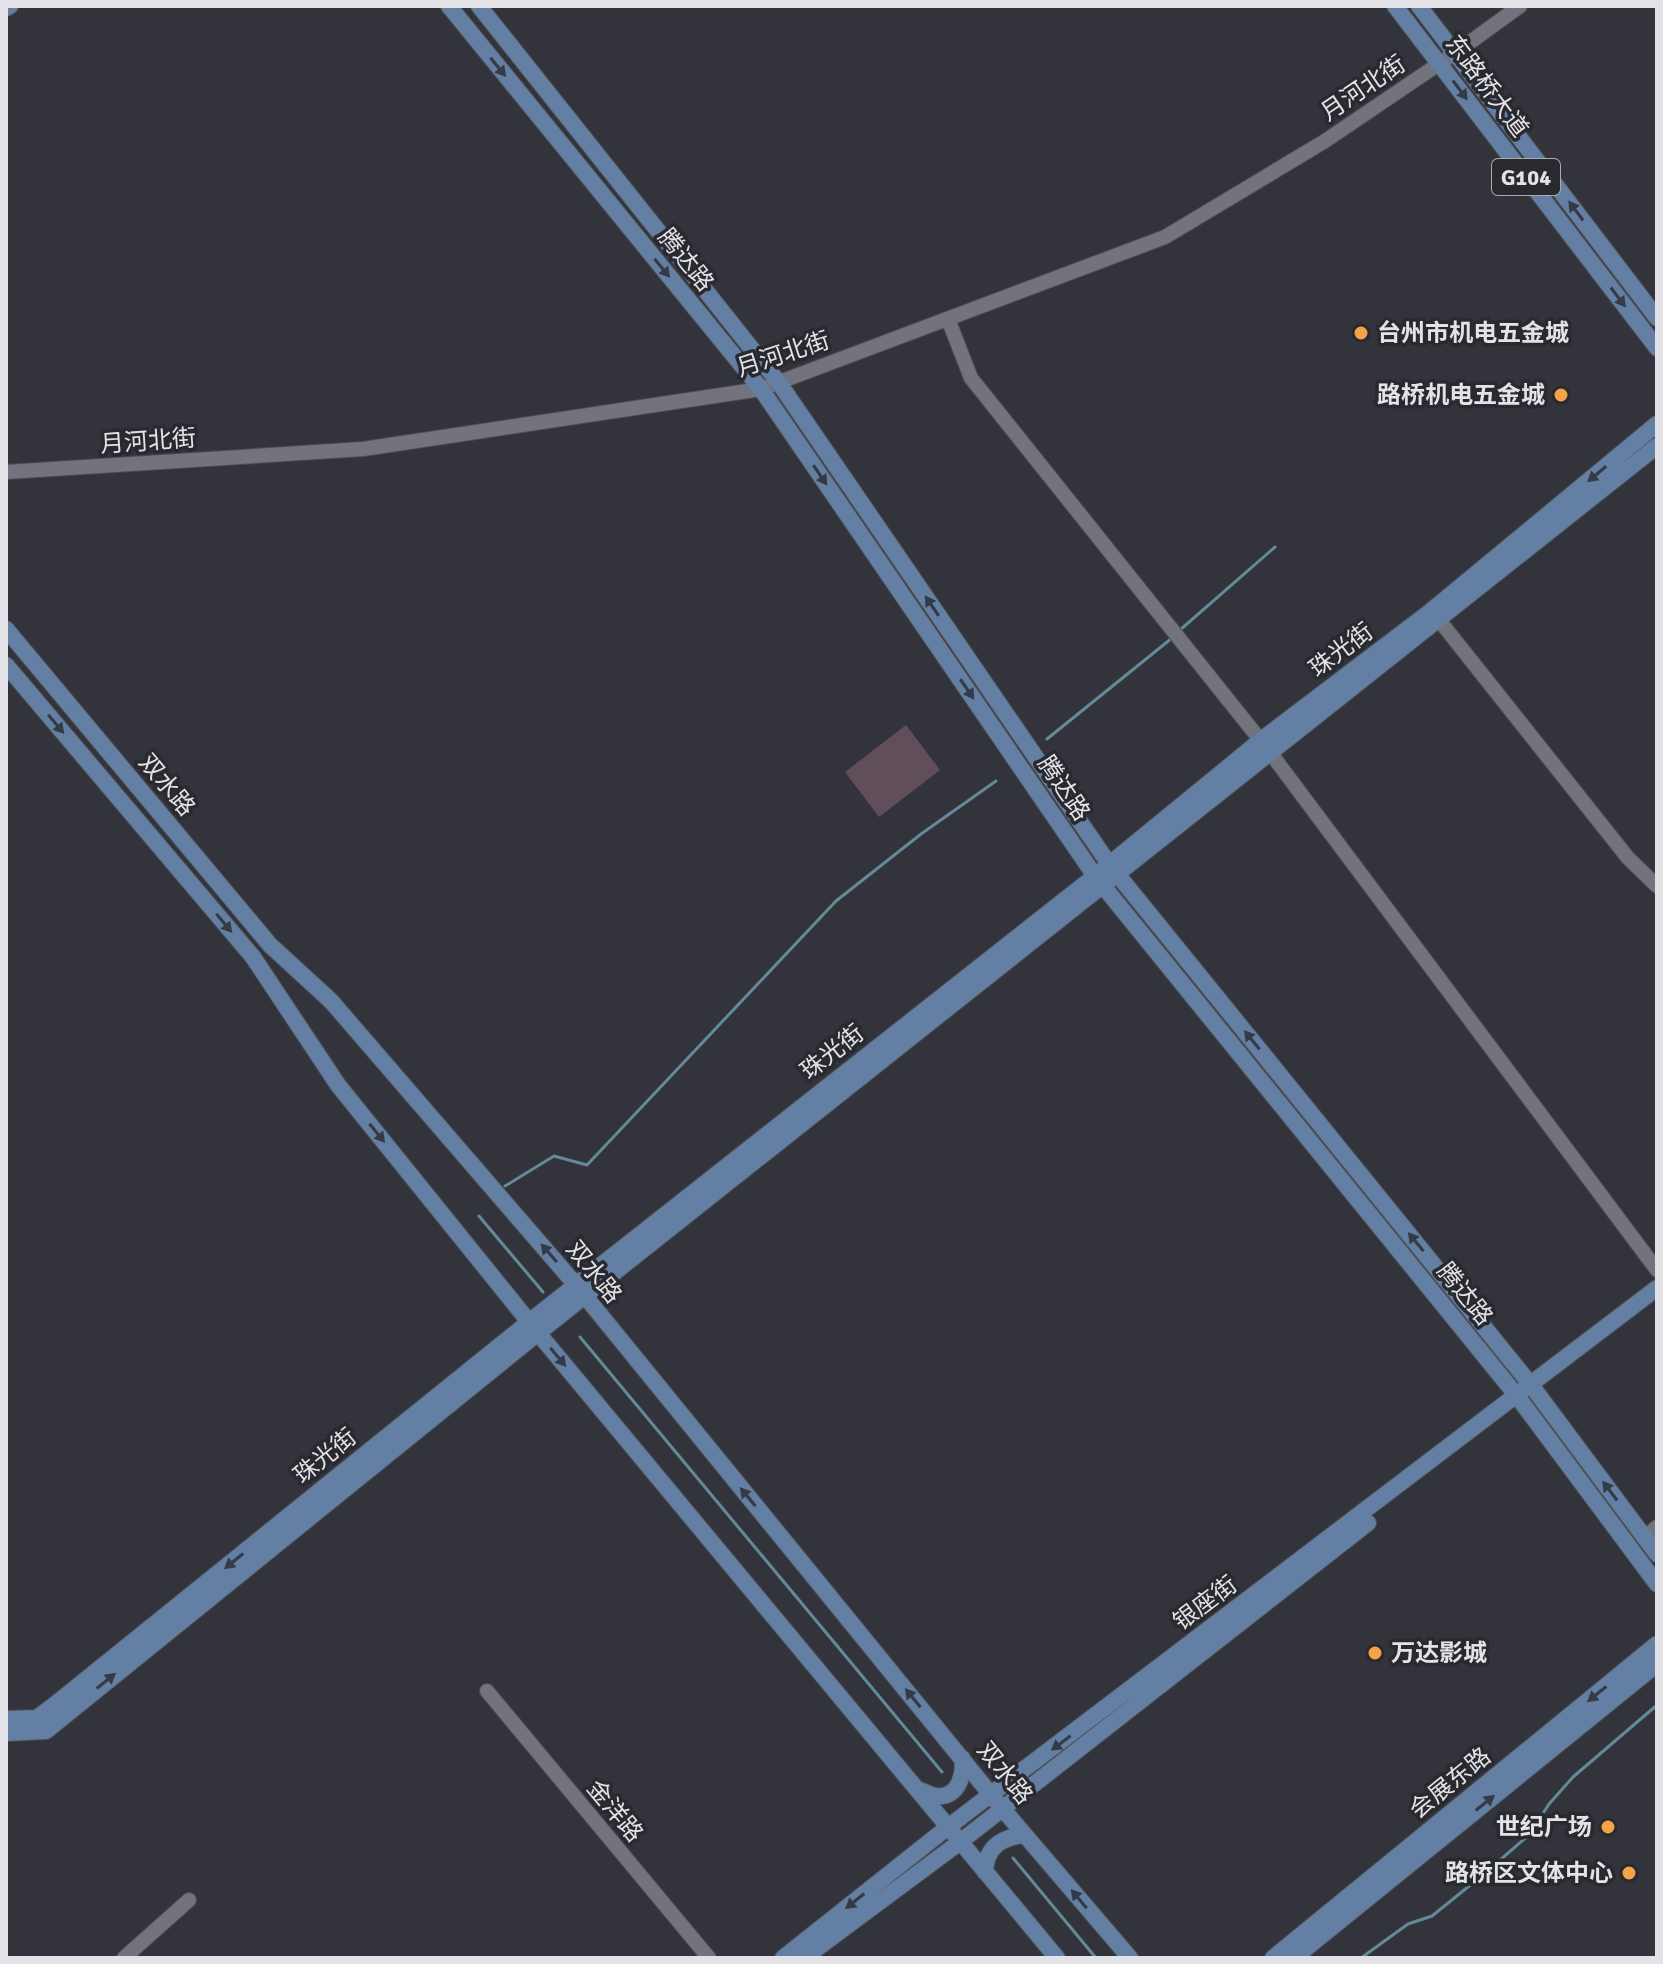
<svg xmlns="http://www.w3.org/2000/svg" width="1663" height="1964" viewBox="0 0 1663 1964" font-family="Signika,'Noto Sans SC',sans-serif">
  <rect width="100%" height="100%" fill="#33333b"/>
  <path fill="#614e5b" d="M906,725L940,770L879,817L845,772Z"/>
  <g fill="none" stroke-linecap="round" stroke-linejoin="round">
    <path stroke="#638a98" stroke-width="3" d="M1180,630L1275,547
      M1047,739L1172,638
      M505,1186L554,1156L587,1165L836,901L921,834L996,781
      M479,1216L543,1292
      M580,1337L942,1772
      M1013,1858L1096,1958
      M1361,1958L1408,1924L1432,1916L1484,1874L1529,1835L1549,1804L1573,1777L1657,1705"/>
    <g stroke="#4e4f55" stroke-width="16">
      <path id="minor" d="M948,319L971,378L1269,751L1657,1270
        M6,472L363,449L761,389L1165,237L1325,141L1455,53L1520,6
        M1439,620L1628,858L1657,886
        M1645,1537L1657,1527
        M487,1691L709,1958
        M124,1958L189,1900"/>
    </g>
    <g stroke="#4e4f55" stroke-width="18">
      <path id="major" d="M449,6L761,389L1095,876L1517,1396L1657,1584
        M479,6L779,383L1109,864L1531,1385L1657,1554
        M1395,6L1657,348
        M1419,6L1657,318
        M6,8L10,6
        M6,629L270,945L331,1001L576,1285L1001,1807L1130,1958
        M6,665L253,957L338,1085L538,1333L1057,1958
        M6,1719L37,1718L53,1706L529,1322L1095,876L1260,741L1431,611L1657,424
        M6,1733L46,1731L538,1333L1657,446
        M917,1789C923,1791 930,1795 936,1796C958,1799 965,1774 962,1758
        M985,1872C986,1847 1002,1837 1025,1835
        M783,1958L948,1827L1657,1288
        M804,1958L960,1842L1368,1523
        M1273,1958L1657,1644
        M1294,1958L1657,1664"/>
    </g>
    <use href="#minor" stroke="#72737c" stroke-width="14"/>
    <use href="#major" stroke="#6380a4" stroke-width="16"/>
  </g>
  <defs><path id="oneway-solid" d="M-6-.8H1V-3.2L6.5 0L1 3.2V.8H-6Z" transform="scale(2)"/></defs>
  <g fill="#353a47">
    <use href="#oneway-solid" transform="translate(498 67) rotate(51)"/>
    <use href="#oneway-solid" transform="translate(1460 90) rotate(53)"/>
    <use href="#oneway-solid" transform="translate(1576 211) rotate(-127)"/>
    <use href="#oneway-solid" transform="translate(662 268) rotate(51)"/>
    <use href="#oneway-solid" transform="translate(1618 297) rotate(53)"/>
    <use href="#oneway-solid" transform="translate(1597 474) rotate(140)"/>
    <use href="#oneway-solid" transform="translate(820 475) rotate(56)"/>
    <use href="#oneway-solid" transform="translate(932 606) rotate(-124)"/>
    <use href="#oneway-solid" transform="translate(967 689) rotate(56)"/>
    <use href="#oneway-solid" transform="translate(56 724) rotate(50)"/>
    <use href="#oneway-solid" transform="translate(224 923) rotate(50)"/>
    <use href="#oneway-solid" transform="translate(1252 1040) rotate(-129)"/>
    <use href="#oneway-solid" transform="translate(377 1133) rotate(51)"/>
    <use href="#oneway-solid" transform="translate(1416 1242) rotate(-129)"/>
    <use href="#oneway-solid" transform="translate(549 1253) rotate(-131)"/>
    <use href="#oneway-solid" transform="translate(558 1357) rotate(50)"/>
    <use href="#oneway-solid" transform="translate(1610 1491) rotate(-127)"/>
    <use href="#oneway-solid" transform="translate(748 1497) rotate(-129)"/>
    <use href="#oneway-solid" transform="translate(234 1561) rotate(141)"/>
    <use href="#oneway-solid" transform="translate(106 1681) rotate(-39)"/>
    <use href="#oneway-solid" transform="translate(1597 1694) rotate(141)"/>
    <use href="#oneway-solid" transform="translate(913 1698) rotate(-129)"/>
    <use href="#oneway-solid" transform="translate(1061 1743) rotate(143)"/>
    <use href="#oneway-solid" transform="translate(1485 1803) rotate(-39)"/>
    <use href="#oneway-solid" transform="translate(1079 1899) rotate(-130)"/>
    <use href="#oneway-solid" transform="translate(855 1901) rotate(141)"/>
  </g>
  <g fill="#f6a247" stroke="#292930" stroke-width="3">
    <circle cx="1361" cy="333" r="8"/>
    <circle cx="1561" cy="395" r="8"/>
    <circle cx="1375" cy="1653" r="8"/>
    <circle cx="1608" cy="1827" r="8"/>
    <circle cx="1629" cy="1873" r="8"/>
  </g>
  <g text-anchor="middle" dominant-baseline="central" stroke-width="7" stroke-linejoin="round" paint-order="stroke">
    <rect fill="#292930" stroke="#aaaab0" stroke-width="2" x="1492" y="159" width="68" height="36" rx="6"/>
    <g font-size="22" font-weight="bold" fill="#e2e2e7">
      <text x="1526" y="177">G104</text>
    </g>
    <g font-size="24" fill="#e2e2e7" stroke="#292930">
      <text transform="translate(1487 86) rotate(53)">东路桥大道</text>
      <text transform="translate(1363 88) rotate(-34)">月河北街</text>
      <text transform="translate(686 260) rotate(51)">腾达路</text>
      <text transform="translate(783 354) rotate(-18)">月河北街</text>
      <text transform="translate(148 441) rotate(-4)">月河北街</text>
      <text transform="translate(1341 650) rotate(-37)">珠光街</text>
      <text transform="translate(167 785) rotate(50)">双水路</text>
      <text transform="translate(1064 788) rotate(56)">腾达路</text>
      <text transform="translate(832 1052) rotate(-38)">珠光街</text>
      <text transform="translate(594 1272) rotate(51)">双水路</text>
      <text transform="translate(1465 1294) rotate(51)">腾达路</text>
      <text transform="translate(325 1456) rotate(-39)">珠光街</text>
      <text transform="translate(1205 1603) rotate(-37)">银座街</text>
      <text transform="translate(1005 1773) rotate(51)">双水路</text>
      <text transform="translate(1450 1783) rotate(-39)">会展东路</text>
      <text transform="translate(615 1811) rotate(50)">金洋路</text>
    </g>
    <g font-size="24" font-weight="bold" fill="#e2e2e7" stroke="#292930" text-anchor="end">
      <text x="1377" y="333" text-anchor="start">台州市机电五金城</text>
      <text x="1545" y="395">路桥机电五金城</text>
      <text x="1391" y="1653" text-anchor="start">万达影城</text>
      <text x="1592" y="1827">世纪广场</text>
      <text x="1613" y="1873">路桥区文体中心</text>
    </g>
  </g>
  <rect width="1663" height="1964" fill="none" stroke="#e2e2e7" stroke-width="16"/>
</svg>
